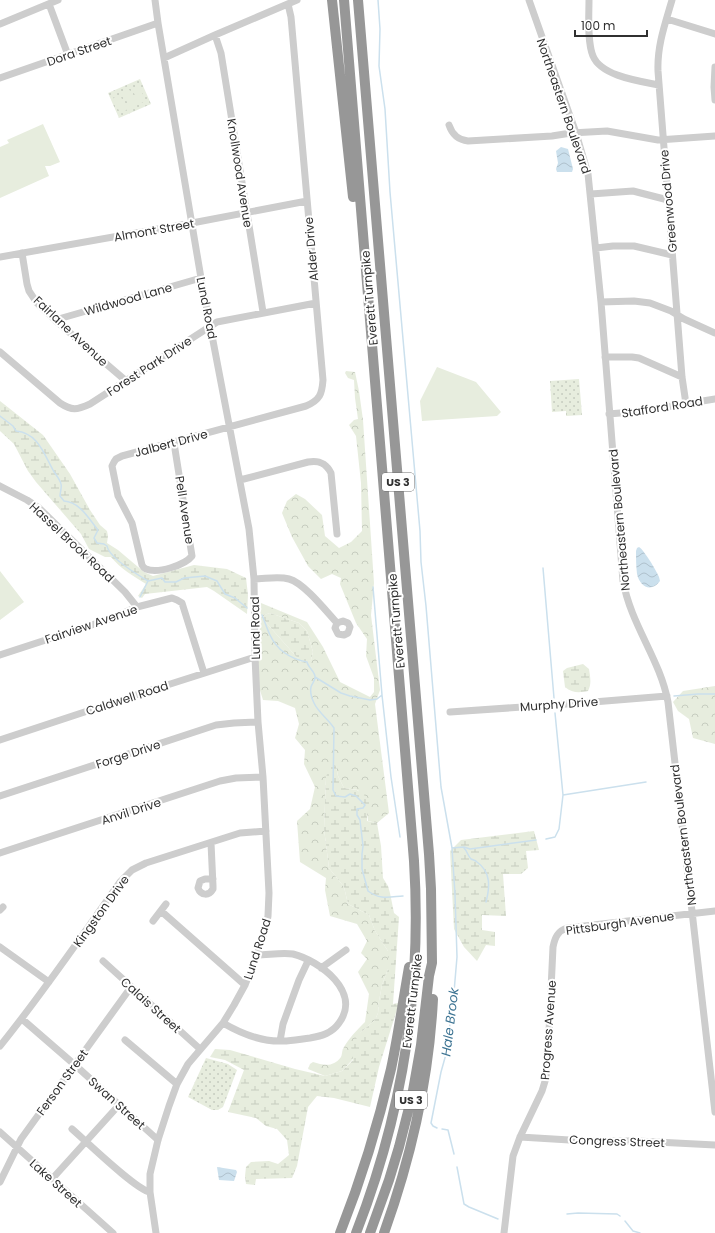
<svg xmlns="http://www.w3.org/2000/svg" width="715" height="1233" viewBox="0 0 715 1233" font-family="Poppins,sans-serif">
  <defs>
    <pattern id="grass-dots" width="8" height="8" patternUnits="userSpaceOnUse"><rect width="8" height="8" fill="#e7edde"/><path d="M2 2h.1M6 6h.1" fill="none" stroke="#c6ccbf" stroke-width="1.8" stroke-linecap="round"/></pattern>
    <pattern id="forest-crowns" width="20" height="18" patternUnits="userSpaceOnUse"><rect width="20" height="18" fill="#e7edde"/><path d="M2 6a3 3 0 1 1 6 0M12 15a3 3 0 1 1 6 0" fill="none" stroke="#c6ccbf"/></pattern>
    <pattern id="wetland-marsh" width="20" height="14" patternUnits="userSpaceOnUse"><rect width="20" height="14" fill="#e7edde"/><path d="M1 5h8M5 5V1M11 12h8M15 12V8" fill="none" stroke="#c6ccbf"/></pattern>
    <pattern id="water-waves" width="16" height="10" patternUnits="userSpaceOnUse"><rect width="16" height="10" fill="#cbe0ed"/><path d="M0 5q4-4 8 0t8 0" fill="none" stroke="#afc0cc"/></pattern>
  </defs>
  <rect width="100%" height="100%" fill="#fff"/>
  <path fill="url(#grass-dots)" d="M140,79L151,104L119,118L108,93Z
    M579,379L582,415L566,416V411L552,412L550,381Z
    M206,1058L228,1064L237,1070L223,1107L218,1110H212L188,1097Z"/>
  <path fill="url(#forest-crowns)" fill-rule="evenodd" d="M346,371L355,372L359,391L363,420L374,583L371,615L380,690L375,704L389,813L377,823L368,821L367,813L358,790L344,788L338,776L336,766L326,777L324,829L329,868L344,887L348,904L369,915L375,931L388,951V969L382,985L379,1001L378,1013L375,1020L361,1032L353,1059L342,1071L325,1076L308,1069L310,1064L313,1062C323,1065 333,1068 341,1057C342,1055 342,1051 343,1049C348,1039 357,1030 365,1022L369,994L358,972L367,959L361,953L367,941L357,924L330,916L325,890L326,878L300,862L297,821L310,809L315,787L304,764L305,750L295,738L299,724L295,708L278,701L263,700L259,687L258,663L261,603L307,622L323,647L340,682L370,697L374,692V678L366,656L367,639L356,623L340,584L341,578L332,574L321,579L308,566L292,537L282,513L287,501L296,494L305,499L322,515L325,536L339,548L351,542L362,531L361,483L356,436L349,425L354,420L358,419L355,398L354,380L348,378L345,373ZM270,613L299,623L307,631L313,652L311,660L301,662L263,619L264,615Z
    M715,686V744L693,738L689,719L678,711L673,702L683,691Z"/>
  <path fill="url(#wetland-marsh)" d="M0,401L43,435L70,474L90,510L100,525L107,531L108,536L107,543L118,550L144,572L153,576L194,565L227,569L246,578L248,595L247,614L214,591L207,587L145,594L142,598L138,596L146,584C133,576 121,569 111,557H105L89,549L81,534L36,482L28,471L14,444L0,431Z
    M270,613L299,623L307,631L313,652L311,660L305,663L301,662L263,619L264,615Z
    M583,664L589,669C590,676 592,684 588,691C579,693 572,693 565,687L563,671L567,668Z
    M331,763L336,766L338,776L344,788L357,790L373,802L367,813V821L377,823L381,846L383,878L388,886L390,893L394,913L399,917L393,1004L399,1003L379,1067L370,1107L334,1098L317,1096L308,1107L297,1166L292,1178L256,1179L255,1185L246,1184L245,1176L246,1167L251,1162L269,1161L278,1164L289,1155L287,1140L277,1129L266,1126L256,1118L228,1112L244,1070L225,1060L210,1057L215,1049L230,1050L295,1069L325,1076L342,1071L353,1060L351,1046L361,1032L375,1020L378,1013L379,1001L382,985L388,969V951L375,931L369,915L348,904L344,887L329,868L324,829L326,777Z
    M534,831L539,850L526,851L528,868L521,874H503L506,916L482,915V930L495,932V946L486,945L477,961L464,947L454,929L450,851L461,840Z"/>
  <path fill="#e7edde" d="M139,86L146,101L139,104L132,89Z
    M130,90L137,105L130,109L123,93Z
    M120,95L127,110L120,113L113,98Z
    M43,124L60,162L50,166H45L49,176L0,198V147L9,143L7,140Z
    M437,367L476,382L501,412L497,416L422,421L420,401Z
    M0,571L24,602L0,620Z"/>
  <path fill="url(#water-waves)" d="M561,147L568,149L573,169L572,172H557L556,169L558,163L556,151Z
    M639,547C644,550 656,570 659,577L660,581C651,593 640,587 637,574C636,566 636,558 636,551L637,548Z
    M217,1167L236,1170L237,1172L234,1181L219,1180Z"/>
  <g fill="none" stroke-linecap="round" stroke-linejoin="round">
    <path stroke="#cbe0ed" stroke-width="1.5" d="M378,0L380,29L379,66L385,109L390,192L420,531L421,562L426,606L441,787L452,848
      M0,416L13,426L16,431C38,433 44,454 53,470C55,474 60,479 61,484C62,487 60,493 60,496L64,501C80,502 89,519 98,530L94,538L97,543L104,544L107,546C109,558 138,575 148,581L162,578L165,582H176L184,578L205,576L217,581L225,594L235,598L247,608
      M543,568L554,698
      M140,597L148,581
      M262,615C265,622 267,629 270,635C277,650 291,659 307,662C308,667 314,671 315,676C316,680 312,683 311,687C310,692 312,699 314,703C318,712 328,719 334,728L333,790L336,796L345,797L350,794L356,796L365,805L363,808L357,809V815L360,820L363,846L362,854V869L368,891C380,900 389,897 403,896
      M315,677L341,693L350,696L370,700L377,699L382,695L373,587
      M382,695L391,777L400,837
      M674,696L698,694H715
      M563,795L646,782
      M546,839L555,837L559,829L563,795L555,713
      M464,848C467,851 468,856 471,859C473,860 475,860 477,862C491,872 490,887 486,902
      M437,1128L433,1126L431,1123L441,1072L448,1047L450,1023L454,992L457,957L455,894L452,848L464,847L470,849L536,840
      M442,1129L448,1130L454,1154
      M457,1167L464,1204L469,1207L498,1219
      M567,1214L578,1213L617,1214L620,1216
      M625,1221L633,1231L640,1233"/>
    <path stroke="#cdcdcd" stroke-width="7" d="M155,0L158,23L201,278L249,529L254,579L255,657L258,722L263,777L269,893L268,916L266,927L257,955L245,985L234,1005L223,1023L188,1064L177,1084L169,1106L158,1140L150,1174V1192L156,1233
      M529,0L576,133L588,174L601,302L623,581C631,625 660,659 668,702L715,1112
      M589,0C589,15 587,42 593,56C601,76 639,81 659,85
      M672,0C665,24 657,46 658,71L682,377L686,404
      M49,4L68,55
      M667,19L715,34
      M0,24L58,0
      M215,35L221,53L263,312
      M164,58L215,35L297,0
      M715,67L714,87L715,100
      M0,78L158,23
      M449,125C452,134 458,140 468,141L552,136L571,133L607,131L658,140L715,136
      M591,194L633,191L668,200
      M596,248L613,246H634L672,255
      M22,253L27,284L29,291L37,303L55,320L125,380
      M0,257L192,223L307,201
      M601,302L634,301L650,303L671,311L684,319L715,333
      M55,320L201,278
      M0,352L60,403C72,411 77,410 90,404L217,322L316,303
      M605,357H632L639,358L682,377
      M609,414L642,411L715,399
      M174,443L192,556C185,565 158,574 146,569C144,568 143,567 142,565L132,523L118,496L112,466L114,462L116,459L122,456L306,406C320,400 322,394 323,380L291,17L288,4
      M240,480L308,462C319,460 326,463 331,473L337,534
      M0,486L27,500L39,508L125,592L137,607
      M254,579C265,579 278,576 289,579C304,583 326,611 337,623L335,628L338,634L344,635L348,633L350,627L348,623L343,621L337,623
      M0,655L107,620L137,607L172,598L177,600L182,603L204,673
      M450,712L581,703L667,696
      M0,740L139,694L255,657
      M0,796L216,725L234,723L258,722
      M211,843L213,886V889C209,896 201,896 198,888L200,881L205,879H213
      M0,853L220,781L236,778L263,777
      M0,910L3,907
      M161,911L245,985
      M153,921L166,904
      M0,947L49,982
      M103,961L200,1049
      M321,968L346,950
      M22,1019L75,1065L158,1140
      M223,1023C240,1033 262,1042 283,1041C292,1041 301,1039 310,1038C322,1036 332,1033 339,1023C362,992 320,961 293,954C282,952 268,955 257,955
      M125,1040L177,1084
      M280,1041L283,1024L299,980L308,961
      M0,1046C43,993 81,937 120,882L132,870L146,863L240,833L266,831
      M72,1129C86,1141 136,1190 150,1192
      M0,1132L113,1233
      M520,1137L586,1141H637L715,1145
      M52,1179L119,1105
      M0,1182L21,1139L131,987
      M504,1233L513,1156L520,1137L542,1091L546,1078L549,1032L553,947C555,937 558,931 567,928L715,911"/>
    <path stroke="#979797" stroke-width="10" d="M332,0L353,197
      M344,0L414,861C422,989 403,1113 356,1233
      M358,0L429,854L431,889L432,963L429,976L421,1045L412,1096L399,1147L389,1180L370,1233
      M340,1233C361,1180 378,1125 391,1069C398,1036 403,1001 409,967
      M384,1233C411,1158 429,1078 433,999"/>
  </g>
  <g text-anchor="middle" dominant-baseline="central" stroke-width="4" stroke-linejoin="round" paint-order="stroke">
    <g fill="#fff" stroke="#6e6e6e" stroke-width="1">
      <rect x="382" y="473" width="32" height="18" rx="3"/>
      <rect x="395" y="1091" width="32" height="18" rx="3"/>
    </g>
    <g font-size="11" font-weight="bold" fill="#303030">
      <text x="398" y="482">US 3</text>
      <text x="411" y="1100">US 3</text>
    </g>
    <g font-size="12" fill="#303030" stroke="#fff">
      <text transform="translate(79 51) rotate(-19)">Dora Street</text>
      <text transform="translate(564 106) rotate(71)">Northeastern Boulevard</text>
      <text transform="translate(240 173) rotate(81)">Knollwood Avenue</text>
      <text transform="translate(668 201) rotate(-95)">Greenwood Drive</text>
      <text transform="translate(154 230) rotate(-10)">Almont Street</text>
      <text transform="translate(311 249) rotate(-95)">Alder Drive</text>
      <text transform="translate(369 298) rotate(-95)">Everett Turnpike</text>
      <text transform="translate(128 299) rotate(-16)">Wildwood Lane</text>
      <text transform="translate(207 308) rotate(79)">Lund Road</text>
      <text transform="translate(71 331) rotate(43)">Fairlane Avenue</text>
      <text transform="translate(149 366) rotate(-33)">Forest Park Drive</text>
      <text transform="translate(662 407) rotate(-9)">Stafford Road</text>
      <text transform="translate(171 443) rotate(-15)">Jalbert Drive</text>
      <text transform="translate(185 510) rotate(81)">Pell Avenue</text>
      <text transform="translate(619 520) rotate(-95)">Northeastern Boulevard</text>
      <text transform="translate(72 542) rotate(43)">Hassel Brook Road</text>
      <text transform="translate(396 621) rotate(-95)">Everett Turnpike</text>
      <text transform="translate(91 624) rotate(-19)">Fairview Avenue</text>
      <text transform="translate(255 628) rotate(-91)">Lund Road</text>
      <text transform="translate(127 698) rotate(-18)">Caldwell Road</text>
      <text transform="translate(559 704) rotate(-4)">Murphy Drive</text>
      <text transform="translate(128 754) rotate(-18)">Forge Drive</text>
      <text transform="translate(131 811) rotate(-18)">Anvil Drive</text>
      <text transform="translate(683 835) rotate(-97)">Northeastern Boulevard</text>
      <text transform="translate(101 911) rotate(-54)">Kingston Drive</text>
      <text transform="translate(620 923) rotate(-8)">Pittsburgh Avenue</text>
      <text transform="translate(257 949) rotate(-72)">Lund Road</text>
      <text transform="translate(412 1001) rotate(-83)">Everett Turnpike</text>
      <text transform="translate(151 1005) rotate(42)">Calais Street</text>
      <text transform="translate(548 1030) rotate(-86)">Progress Avenue</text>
      <text transform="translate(62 1082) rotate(-54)">Ferson Street</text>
      <text transform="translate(117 1103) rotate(42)">Swan Street</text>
      <text transform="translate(617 1141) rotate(2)">Congress Street</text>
      <text transform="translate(56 1183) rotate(42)">Lake Street</text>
    </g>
    <g font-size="13" font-style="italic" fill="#3d7493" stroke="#fff">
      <text transform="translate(450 1022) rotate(-83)">Hale Brook</text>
    </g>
  </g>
  <path d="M575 30v6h72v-6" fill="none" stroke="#303030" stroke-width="2"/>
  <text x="581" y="30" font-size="12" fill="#303030" stroke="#ffffff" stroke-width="3" paint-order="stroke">100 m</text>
</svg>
